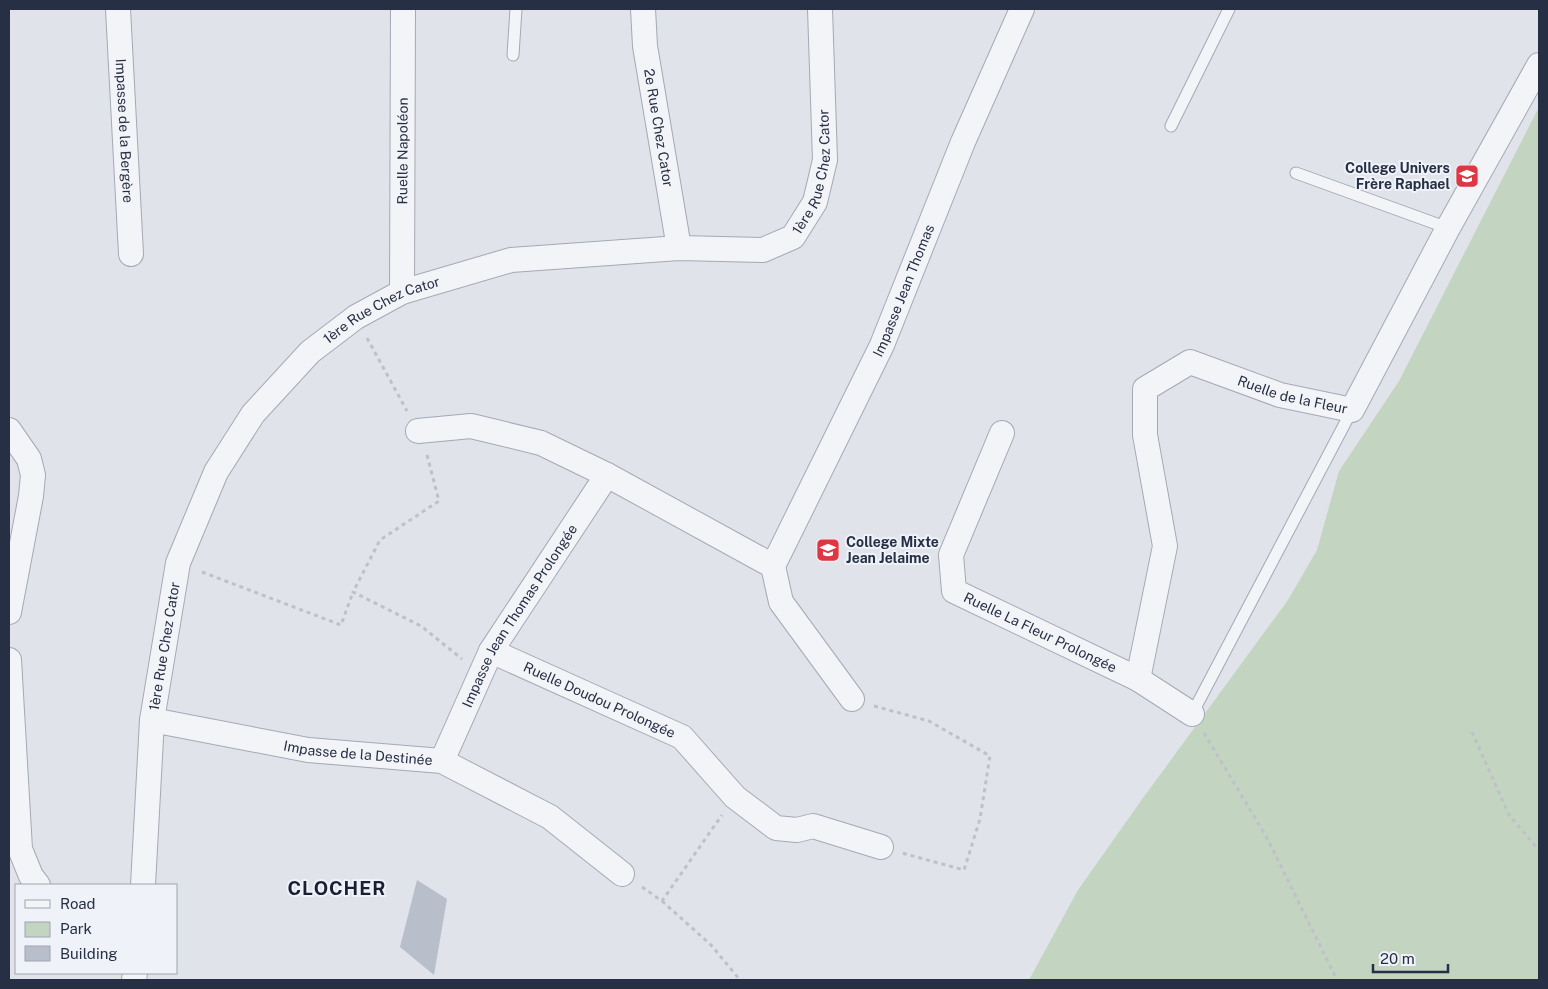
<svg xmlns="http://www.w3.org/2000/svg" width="1548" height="989" viewBox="0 0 1548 989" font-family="'Public Sans',sans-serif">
  <rect width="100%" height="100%" fill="#e0e3ea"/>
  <path fill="#c3d5c0" d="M1539,107V980H1029L1078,890L1143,798L1288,600L1317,550L1339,471L1399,381Z"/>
  <path fill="#b9becb" d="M417,880L447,899L434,975L400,947Z"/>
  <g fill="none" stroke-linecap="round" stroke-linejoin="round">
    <g stroke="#a4a9b5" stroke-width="13">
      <path id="service" d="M513,55L516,9
        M1171,126L1229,9
        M1296,173L1448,228
        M1192,714L1352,410"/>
    </g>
    <g stroke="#a4a9b5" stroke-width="26">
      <g id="minor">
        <path id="s1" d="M118,9L131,254"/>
        <path id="s2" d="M643,9L645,46L679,248"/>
        <path id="s3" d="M402,292L403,9"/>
        <path d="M9,430L29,459L33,475L31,496L9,612"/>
        <path d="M418,431L471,426L541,443L607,475L773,566L781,602L852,699"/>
        <path id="s4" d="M1002,433L951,555L954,591L1138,679L1192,714"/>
        <path id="s5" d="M773,566L882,345L963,142L1022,9"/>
        <path id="s6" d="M491,651L682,737L735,797L776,828L797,830L813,826L881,847"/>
        <path d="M9,660L20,849L31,876L38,885"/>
        <path id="s7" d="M1138,679L1165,546L1145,435V389L1190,362L1280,395L1352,410L1448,228L1539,65"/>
        <path id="s8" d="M152,720L308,750L442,761L550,817L622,874"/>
        <path id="s9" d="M442,761L491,651L607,475"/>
        <path id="s10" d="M143,885L152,720L178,563L216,472L253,414L310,352L356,317L402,292L511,260L679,248L763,250L793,237L815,202L825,160L820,9"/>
        <path d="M134,980L135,973"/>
      </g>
    </g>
    <path stroke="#bec1c9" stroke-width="3" stroke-dasharray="4 4" stroke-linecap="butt" d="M367,338L407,411
      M427,455L439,501L380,540L353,592L421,626L462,659
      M202,572L341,625L353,592
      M874,706L929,721L990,756L980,819L964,870L902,853
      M1472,732L1509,815L1539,850
      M1204,733L1267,838L1337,980
      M642,887L662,901L722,815
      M662,901L711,945L740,980"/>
    <use href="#service" stroke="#f3f4f8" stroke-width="11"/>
    <use href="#minor" stroke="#f3f4f8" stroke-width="24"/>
  </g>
  <defs>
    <g id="school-square" transform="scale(1.25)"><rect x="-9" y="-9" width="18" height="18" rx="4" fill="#de3642" stroke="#eff2f8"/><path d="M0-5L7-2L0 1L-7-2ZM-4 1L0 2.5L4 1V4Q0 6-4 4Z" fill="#fff"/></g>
  </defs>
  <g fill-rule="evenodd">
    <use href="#school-square" x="1467" y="176"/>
    <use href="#school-square" x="828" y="550"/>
  </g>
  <g text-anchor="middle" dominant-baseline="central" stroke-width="4" stroke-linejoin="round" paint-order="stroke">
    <g font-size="14" fill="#262f44" stroke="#eff2f8">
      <text stroke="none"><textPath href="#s2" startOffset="120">2e Rue Chez Cator</textPath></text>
      <text stroke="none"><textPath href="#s1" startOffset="122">Impasse de la Bergère</textPath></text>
      <text stroke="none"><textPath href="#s3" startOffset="141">Ruelle Napoléon</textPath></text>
      <text stroke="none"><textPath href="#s10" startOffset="1155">1ère Rue Chez Cator</textPath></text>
      <text stroke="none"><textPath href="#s5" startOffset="305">Impasse Jean Thomas</textPath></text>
      <text stroke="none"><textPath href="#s10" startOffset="660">1ère Rue Chez Cator</textPath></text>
      <text stroke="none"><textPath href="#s7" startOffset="455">Ruelle de la Fleur</textPath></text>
      <text stroke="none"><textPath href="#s9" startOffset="165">Impasse Jean Thomas Prolongée</textPath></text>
      <text stroke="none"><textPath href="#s4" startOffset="264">Ruelle La Fleur Prolongée</textPath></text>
      <text stroke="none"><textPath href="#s10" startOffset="240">1ère Rue Chez Cator</textPath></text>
      <text stroke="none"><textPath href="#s6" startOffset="119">Ruelle Doudou Prolongée</textPath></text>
      <text stroke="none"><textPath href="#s8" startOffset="209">Impasse de la Destinée</textPath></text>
    </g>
    <g font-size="14" font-weight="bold" fill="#262f44" stroke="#eff2f8" text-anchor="end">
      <text x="1450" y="168">College Univers<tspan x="1450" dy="16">Frère Raphael</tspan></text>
      <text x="846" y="542" text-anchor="start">College Mixte<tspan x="846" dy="16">Jean Jelaime</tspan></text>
    </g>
    <g font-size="19" font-weight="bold" letter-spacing="1" fill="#192034" stroke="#eff2f8">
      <text x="337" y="888">CLOCHER</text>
    </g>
  </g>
  <rect width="1548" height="989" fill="none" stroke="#262f44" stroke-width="20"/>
  <rect x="15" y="884" width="162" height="90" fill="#eff2f8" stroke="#9fa4b0"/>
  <rect x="25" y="900" width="25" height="8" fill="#f3f4f8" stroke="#9fa4b0"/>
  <text x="60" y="909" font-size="15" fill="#262f44">Road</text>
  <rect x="25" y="922" width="25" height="15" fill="#c3d5c0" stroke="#9fa4b0"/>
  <text x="60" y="934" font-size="15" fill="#262f44">Park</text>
  <rect x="25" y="946" width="25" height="15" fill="#b9becb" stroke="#9fa4b0"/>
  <text x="60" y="959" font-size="15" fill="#262f44">Building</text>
  <path d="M1373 964v8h75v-8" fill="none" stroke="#262f44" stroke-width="2.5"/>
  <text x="1380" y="964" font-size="15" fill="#262f44" stroke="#eff2f8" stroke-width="4" paint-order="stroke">20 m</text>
</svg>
